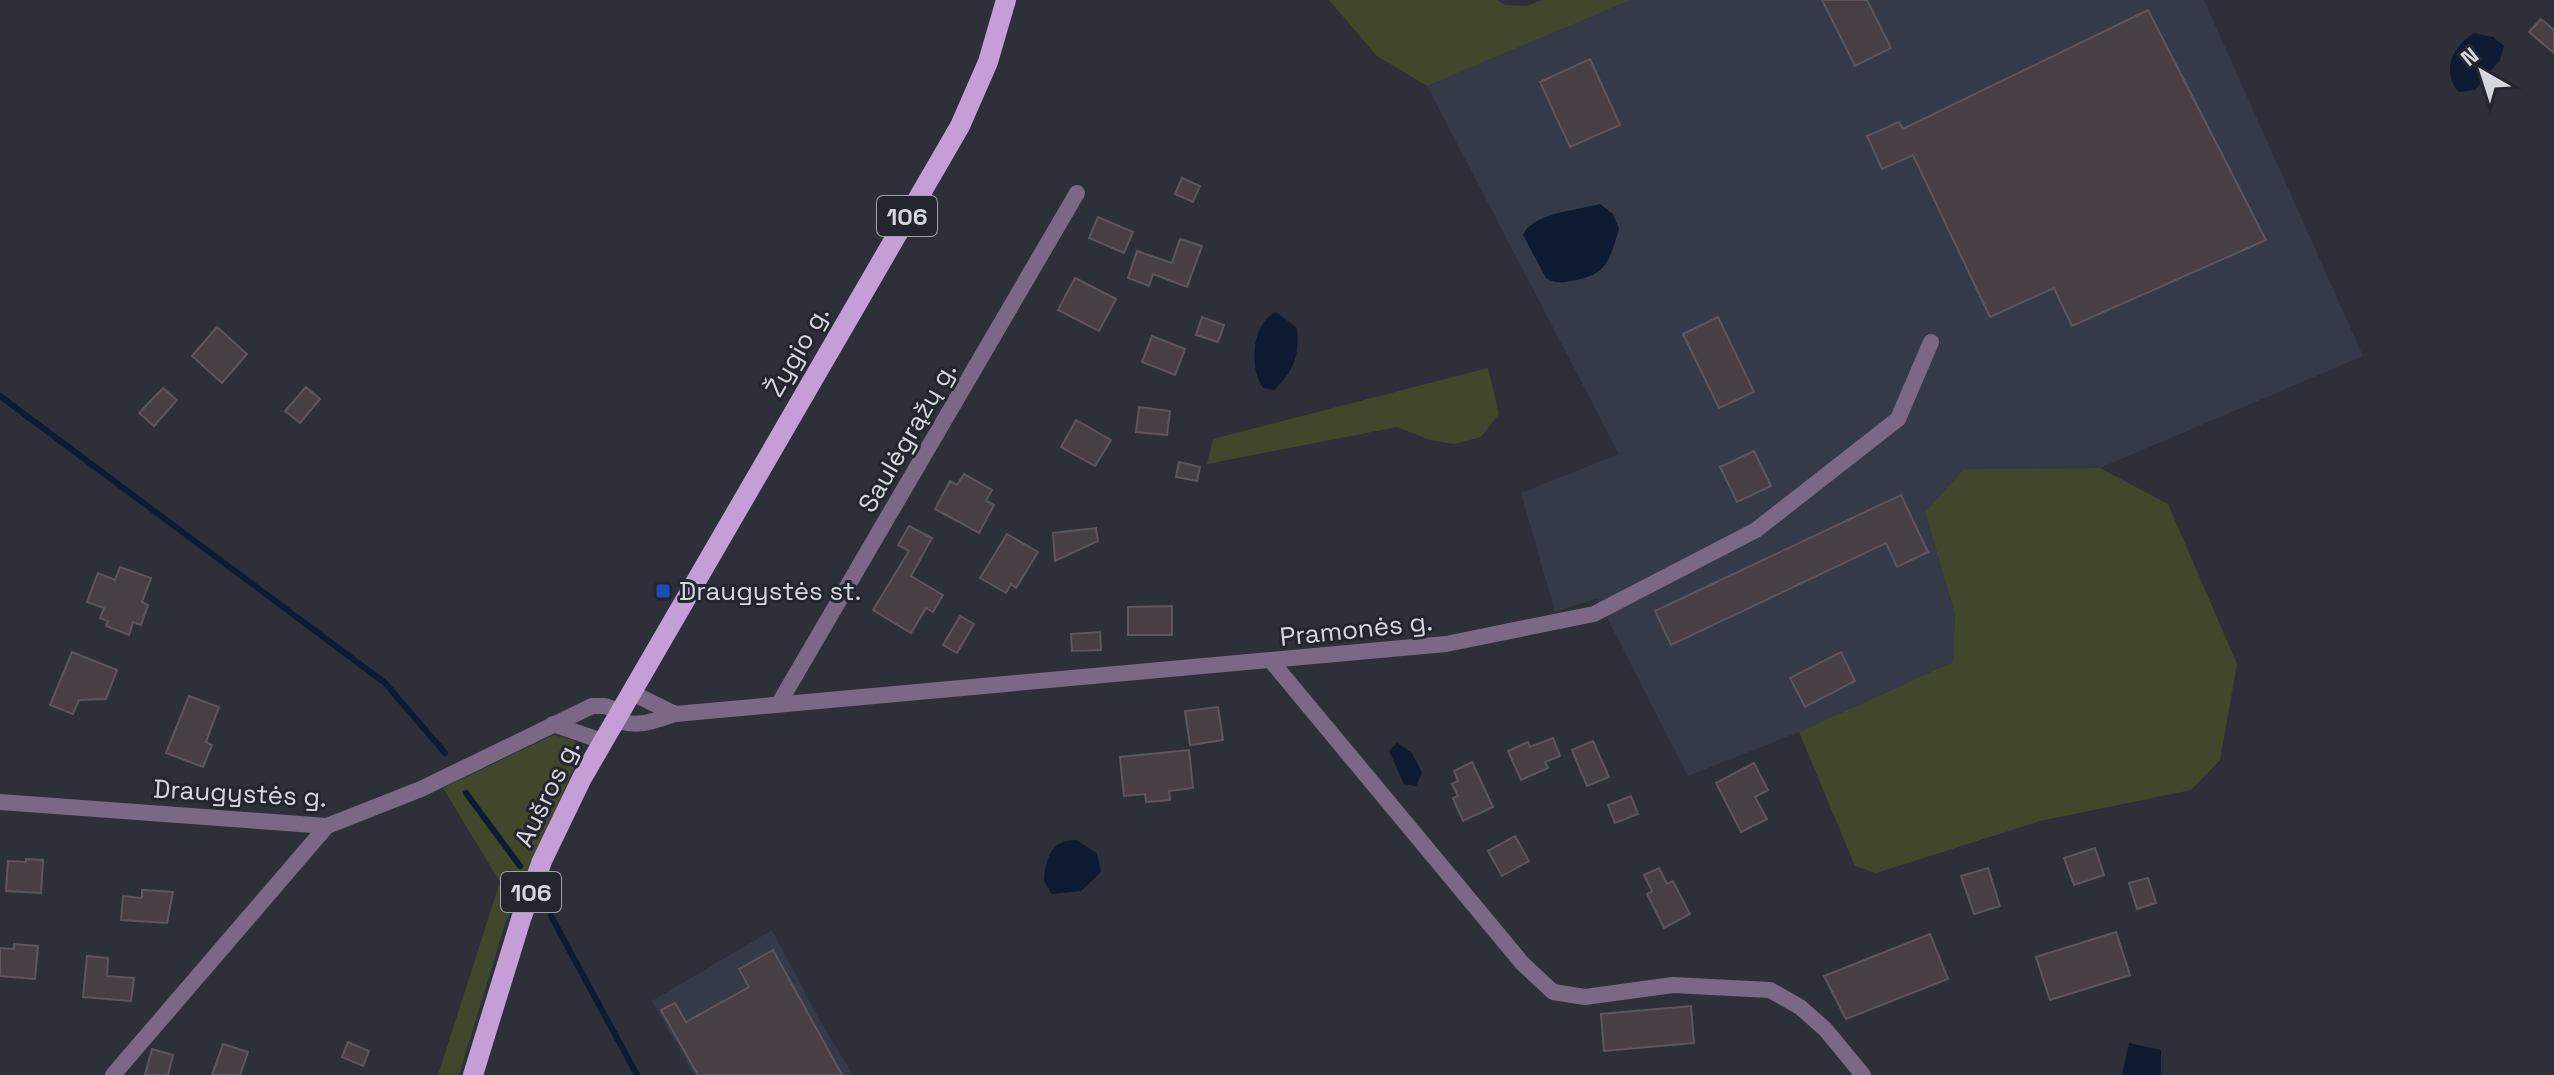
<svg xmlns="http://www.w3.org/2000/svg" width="2554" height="1075" viewBox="0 0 2554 1075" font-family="'Space Grotesk',sans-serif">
  <rect width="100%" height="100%" fill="#2d3039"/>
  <path fill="#353a48" d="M1631,0H2204L2363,356L2100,468L1964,469L1925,512L1955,614L1953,662L1799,732L1688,776L1597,598L1555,612L1521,493L1619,454L1427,86Z
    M772,930L823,1026L853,1075H694L652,1001Z"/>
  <path fill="#40482c" d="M1329,0H1497L1505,5L1527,6L1542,0H1631L1427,86L1377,56Z
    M1488,368L1499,414L1481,437L1454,444L1430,440L1397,427L1207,464L1213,439Z
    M2100,468L2168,504L2237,664L2220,760L2191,790L2040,821L1876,873L1855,866L1799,732L1953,662L1955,614L1925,512L1964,469Z
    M554,735L575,741L580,755L505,924L459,1075H438L500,882L443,788Z"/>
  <path fill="#0d1a31" d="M2474,33L2493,37L2504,46L2500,60L2475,90L2458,92C2442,70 2451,48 2474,33Z
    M1600,204L1613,214L1619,229C1609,262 1607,275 1571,281C1561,283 1554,283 1546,278L1523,235C1532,213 1579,210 1600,204Z
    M1276,312L1297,328C1300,354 1294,372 1274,390L1263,388C1249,368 1251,324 1276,312Z
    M1397,743L1412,753L1422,773L1416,786L1404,784L1389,751Z
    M1076,840L1097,853L1101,872L1081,891L1052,894L1044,881C1045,859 1052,839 1076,840Z
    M2129,1043L2161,1050V1075H2122Z"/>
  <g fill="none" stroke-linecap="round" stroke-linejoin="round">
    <path stroke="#0d1a31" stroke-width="6" d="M0,396L385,683L445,753
      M466,793L520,866
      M551,916L637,1075"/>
  </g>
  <path fill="#483f46" stroke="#5e555d" stroke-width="2" d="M1822,0H1867L1891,48L1855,66Z
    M2148,10L2266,240L2072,326L2054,288L1990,317L1913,155L1882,169L1867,136L1899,122L1903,129Z
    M2541,19L2554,30V53L2529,32Z
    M1590,59L1620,125L1570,147L1540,82Z
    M1182,178L1200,186L1193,202L1175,194Z
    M1098,217L1133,232L1124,253L1089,238Z
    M1180,239L1202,246L1187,287L1153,274L1149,286L1128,278L1137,251L1172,263Z
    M1075,278L1116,299L1099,331L1058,310Z
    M1202,317L1224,325L1218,342L1196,335Z
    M1718,317L1754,392L1719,408L1683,334Z
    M217,327L247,354L222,383L192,356Z
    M1152,336L1185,349L1175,375L1142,362Z
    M306,387L320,399L300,423L285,411Z
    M163,388L177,400L154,426L139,413Z
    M1139,407L1170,411L1167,435L1136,432Z
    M1076,420L1111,440L1095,466L1061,447Z
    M1754,451L1771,486L1737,502L1720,467Z
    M1179,462L1200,467L1197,481L1176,477Z
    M964,474L992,490L986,501L994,505L979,533L935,509L950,481L957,485Z
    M1901,495L1928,552L1897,567L1886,543L1671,645L1655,611Z
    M909,526L932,538L911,576L943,595L933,612L926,608L911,633L873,610L909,551L898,545Z
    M1096,528L1098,541L1055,561L1053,533Z
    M1007,534L1038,552L1016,588L1011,584L1006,593L980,578Z
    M120,567L151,578L142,602L148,605L141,625L133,622L129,635L106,626L108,621L100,618L104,608L87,602L98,573L115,580Z
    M1172,606V635H1128V607Z
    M960,616L974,624L957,653L943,645Z
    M1100,632L1101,650L1072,651L1071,634Z
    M72,652L117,670L106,699L79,700L73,714L50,705Z
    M1841,652L1855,681L1805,707L1790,678Z
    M189,696L219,707L206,742L212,745L203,767L166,753Z
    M1218,707L1223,740L1190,745L1185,711Z
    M1553,738L1560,756L1545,762L1548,768L1521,780L1508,751L1528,742L1530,747Z
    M1593,741L1609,777L1587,786L1572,750Z
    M1189,750L1193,788L1169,791L1170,800L1146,802L1145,794L1124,796L1120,757Z
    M1472,762L1493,807L1463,821L1453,798L1458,796L1452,784L1458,781L1454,771Z
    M1754,763L1768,790L1755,797L1767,819L1741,832L1716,783Z
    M1631,796L1638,814L1615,823L1608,805Z
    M1515,836L1529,861L1502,876L1488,851Z
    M2095,848L2104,875L2074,885L2064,858Z
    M26,859L43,860L41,893L6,891L8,861L26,862Z
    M1659,868L1667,884L1673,881L1690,914L1664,928L1647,894L1652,891L1644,875Z
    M1988,868L2000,906L1974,914L1961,876Z
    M2148,878L2156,903L2137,909L2129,883Z
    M142,890L173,892L167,923L121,920L123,896L142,898Z
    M2116,932L2130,975L2050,1000L2036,957Z
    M1930,934L1948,979L1846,1019L1824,976Z
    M14,944L38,946L35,979L0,976V948L14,949Z
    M773,950L842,1075H698L661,1010L675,1003L686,1022L749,987L739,969Z
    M87,956L108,958L107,976L134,978L131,1001L83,997Z
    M1691,1006L1694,1043L1604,1051L1601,1014Z
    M348,1042L369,1051L363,1066L342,1057Z
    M223,1044L248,1052L240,1075H212Z
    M152,1049L173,1055L168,1075H145Z"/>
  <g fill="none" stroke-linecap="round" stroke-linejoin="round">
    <path stroke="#7b6884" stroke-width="16" d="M1272,662L1522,963L1553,992L1585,997L1673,985L1770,990L1800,1007L1825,1029L1863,1075
      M630,692L675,714
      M778,705L1077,193
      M614,719C636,729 654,721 675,714L1446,644L1594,614L1756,530L1898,419L1931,342
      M553,724L602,741
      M0,802L327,826L421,789L592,706H605L619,711
      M113,1075L327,826"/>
    <path stroke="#c59ed8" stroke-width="20" d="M473,1075L521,919L542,861L582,778L960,126L988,62L1006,0"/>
  </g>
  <rect fill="#1a4fb4" stroke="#23262f" stroke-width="3" x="655" y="583" width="16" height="16" rx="4"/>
  <g text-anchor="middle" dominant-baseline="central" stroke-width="6" stroke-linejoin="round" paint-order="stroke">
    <g fill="#23262f" stroke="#a0a2a9" stroke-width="2">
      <rect x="877" y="196" width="60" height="40" rx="6"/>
      <rect x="501" y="872" width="60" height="40" rx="6"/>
    </g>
    <g font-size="24" font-weight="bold" fill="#d5d7dd">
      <text x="907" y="216">106</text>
      <text x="531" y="892">106</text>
    </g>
    <g font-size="26" fill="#d5d7dd" stroke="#23262f">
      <text transform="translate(797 351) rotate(-60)">Žygio g.</text>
      <text transform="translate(907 437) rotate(-60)">Saulėgrąžų g.</text>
      <text transform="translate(1356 629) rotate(-6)">Pramonės g.</text>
      <text transform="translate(240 793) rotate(3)">Draugystės g.</text>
      <text transform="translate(547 793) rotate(-64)">Aušros g.</text>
    </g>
    <g font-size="26" fill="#d5d7dd" stroke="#23262f" text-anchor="start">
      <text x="679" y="591">Draugystės st.</text>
    </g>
  </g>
  <g transform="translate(2482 72) rotate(321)" stroke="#23262f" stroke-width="6" paint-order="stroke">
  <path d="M0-6L14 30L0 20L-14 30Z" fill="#d5d7dd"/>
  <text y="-12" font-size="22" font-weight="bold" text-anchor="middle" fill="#d5d7dd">N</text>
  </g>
</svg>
